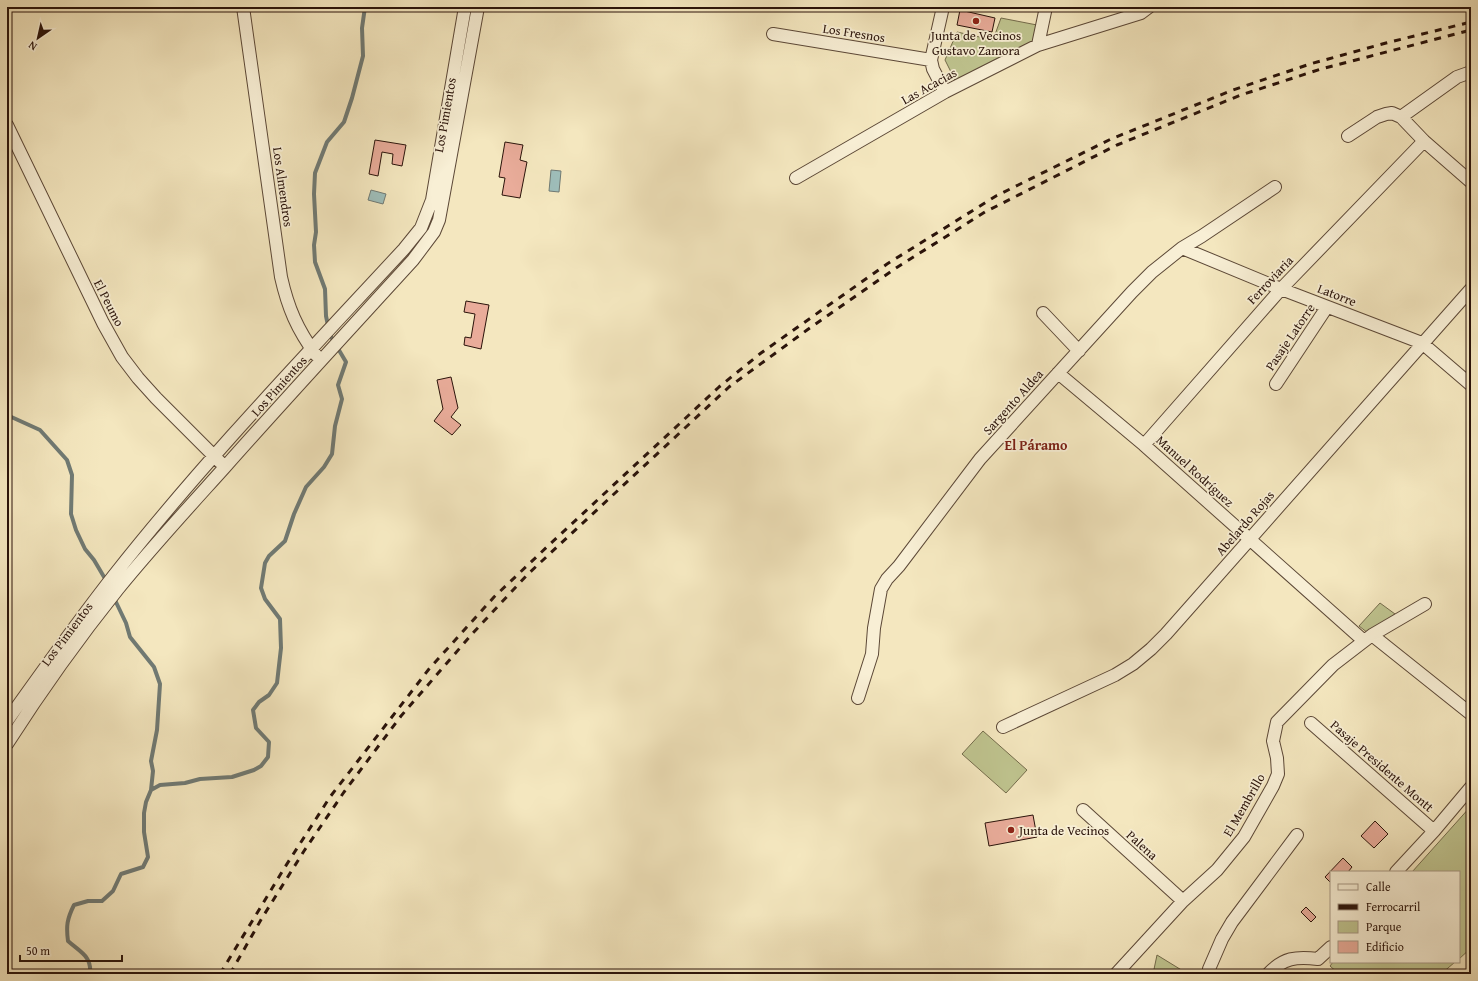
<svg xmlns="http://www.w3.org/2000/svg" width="1478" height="981" viewBox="0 0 1478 981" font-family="'Gentium Book Plus',serif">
  <rect width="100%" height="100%" fill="#f4e7bf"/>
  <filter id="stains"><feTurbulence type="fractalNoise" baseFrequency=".005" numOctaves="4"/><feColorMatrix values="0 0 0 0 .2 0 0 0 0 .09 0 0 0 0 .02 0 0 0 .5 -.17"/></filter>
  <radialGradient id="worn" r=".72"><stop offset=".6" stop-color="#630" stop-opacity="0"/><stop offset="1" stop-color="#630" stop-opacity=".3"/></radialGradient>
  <path fill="#bfc48f" stroke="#746c4c" d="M1001,18L1037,25L1032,44L955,80L945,60L957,32L993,40Z
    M1380,603L1395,614L1368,633L1359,626Z
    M983,731L1027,770L1006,793L962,754Z
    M1471,806V948L1459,959V872H1412Z
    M1157,955L1188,974H1153Z
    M1333,962H1455L1441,974H1339L1330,966Z"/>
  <path fill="#9ebeba" stroke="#707a74" d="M551,170L561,171L559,192L549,191Z
    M371,190L386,194L383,204L368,200Z"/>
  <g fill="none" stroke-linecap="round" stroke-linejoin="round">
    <path stroke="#707a74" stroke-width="4" d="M7,415L40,430L67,460L72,475L71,514L76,530L85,549L94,560L107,582
      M114,598L126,623L130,637L154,667L160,684L157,730L151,761L153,771L151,790
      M90,974C92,956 80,952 68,941C66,926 67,919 74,905L88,901H102L113,891L121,874L143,867L148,857L144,832V813L146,802L151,790L160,785L185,783L200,779L232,777L254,770L261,766L268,757L269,742L256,728L253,710L259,702L269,695L277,683L281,648L280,619L265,599L261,588L265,563L269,556L285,541L294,514L306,487L324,467L332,454L335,426L342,399L338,385L346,362L330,335L326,316L325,289L315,262L314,245L316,232L314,194L315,173L327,142L344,122L352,98L363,56L362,28L365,7"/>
  </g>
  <path fill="#e9ac9a" stroke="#2a130a" d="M960,10L995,18L992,32L957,25Z
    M375,140L406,145L402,166L392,164L393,154L382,152L378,176L369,174Z
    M505,142L523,145L520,160L527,162L520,198L502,195L505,178L499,177Z
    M466,301L489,305L481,349L464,345L465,337L471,338L475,314L464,312Z
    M451,377L458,408L451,417L461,425L452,435L434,421L443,409L437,380Z
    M1033,815L1037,837L989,846L985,823Z
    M1375,821L1388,834L1374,848L1361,836Z
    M1343,858L1352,867L1348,872H1331V883L1325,877Z
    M1306,907L1316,917L1311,922L1301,912Z"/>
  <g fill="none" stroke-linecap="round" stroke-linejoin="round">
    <g stroke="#5c4837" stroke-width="14">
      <path id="street" d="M243,7L281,277C288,308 297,329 316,355
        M943,7L931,60L933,69L945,92
        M773,34L931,60
        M1038,45L1046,7
        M1401,117L1457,77L1471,72
        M7,125L103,323L122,357L138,378L156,398L220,462
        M1348,136L1377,117L1386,114L1392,113L1401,117L1424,141L1471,182
        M796,178L945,92L1038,45L1141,13L1149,7
        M1182,248L1281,289L1422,343L1471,385
        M1043,313L1079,351
        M1058,373L1144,445L1364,641
        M1276,384L1327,307
        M1144,445L1281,289L1424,141
        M1372,635L1471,714
        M858,698L872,654L874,628L881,589L887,579L899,566L980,459L1132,292L1152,272L1182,248L1202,236L1275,187
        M7,721C42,672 77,622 115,574C205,460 306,355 404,249L421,228L432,200L465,7
        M1311,723L1434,831
        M1003,727L1115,675L1133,664L1151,649L1166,634L1471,289
        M7,744C41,691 78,639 118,589C152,547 189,507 225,467C287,397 350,329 413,260L434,232L439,220L478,7
        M1083,810L1183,901
        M1396,872L1434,831L1471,787
        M1116,974L1183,901L1217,870L1244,837L1273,786L1278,774L1277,758L1273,741L1277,722L1333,665L1372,635L1425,604
        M1209,974V969L1222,939L1232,922L1297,835
        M1268,974C1283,958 1296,956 1318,959L1331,947"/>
    </g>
    <use href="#street" stroke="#f8efd5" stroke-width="12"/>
    <path stroke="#2a130a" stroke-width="3" stroke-dasharray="7 7" stroke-linecap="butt" d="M220,974L285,867L330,797L429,669L494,597L549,545L719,387L761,353L887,264L996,196L1111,139L1233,90L1310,64L1386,43L1471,22
      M230,974L262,918L304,851L344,792L401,716L472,634L528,574L729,387L807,330L896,268L985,212L1117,145L1241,95L1321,69L1471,30"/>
  </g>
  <g fill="#8f2418" stroke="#f8efd5" stroke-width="1.5">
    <circle cx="976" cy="21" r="4"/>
    <circle cx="1011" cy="830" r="4"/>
  </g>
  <g text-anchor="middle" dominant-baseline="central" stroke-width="3.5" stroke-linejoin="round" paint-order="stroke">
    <g font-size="13" fill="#2a130a" stroke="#f8efd5">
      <text transform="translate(854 33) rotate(9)">Los Fresnos</text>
      <text transform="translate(929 86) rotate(-29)">Las Acacias</text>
      <text transform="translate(445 115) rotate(-80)">Los Pimientos</text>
      <text transform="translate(283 187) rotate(82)">Los Almendros</text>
      <text transform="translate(1270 280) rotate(-47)">Ferroviaria</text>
      <text transform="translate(1337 295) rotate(21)">Latorre</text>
      <text transform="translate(109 303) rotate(63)">El Peumo</text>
      <text transform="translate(1290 337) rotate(-56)">Pasaje Latorre</text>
      <text transform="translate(279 386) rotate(-48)">Los Pimientos</text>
      <text transform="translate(1013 402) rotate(-48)">Sargento Aldea</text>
      <text transform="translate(1195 471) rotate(42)">Manuel Rodríguez</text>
      <text transform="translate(1245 523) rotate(-49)">Abelardo Rojas</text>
      <text transform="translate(67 634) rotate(-53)">Los Pimientos</text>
      <text transform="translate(1382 766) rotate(41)">Pasaje Presidente Montt</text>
      <text transform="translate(1244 805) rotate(-60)">El Membrillo</text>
      <text transform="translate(1142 845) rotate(42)">Palena</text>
    </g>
    <g font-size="13" fill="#2a130a" stroke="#f8efd5">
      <text x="976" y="35">Junta de Vecinos<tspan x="976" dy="15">Gustavo Zamora</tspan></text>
      <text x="1019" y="830" text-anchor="start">Junta de Vecinos</text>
    </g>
    <g font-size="14" font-weight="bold" fill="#7a1f14" stroke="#f8efd5">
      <text x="1036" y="445">El Páramo</text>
    </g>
  </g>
  <rect width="1478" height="981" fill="none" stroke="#f4e7bf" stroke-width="24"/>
  <rect x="8" y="8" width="1462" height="965" fill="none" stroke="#2a130a" stroke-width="2"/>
  <rect x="12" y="12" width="1454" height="957" fill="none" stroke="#2a130a"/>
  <rect x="1330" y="871" width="130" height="92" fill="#f8efd5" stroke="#a69784"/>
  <rect x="1338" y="884" width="20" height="6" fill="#f8efd5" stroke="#a69784"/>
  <text x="1366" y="891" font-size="12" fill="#2a130a">Calle</text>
  <rect x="1338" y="904" width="20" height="6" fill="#2a130a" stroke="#a69784"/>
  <text x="1366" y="911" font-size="12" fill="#2a130a">Ferrocarril</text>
  <rect x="1338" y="921" width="20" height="12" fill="#bfc48f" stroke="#a69784"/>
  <text x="1366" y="931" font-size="12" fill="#2a130a">Parque</text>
  <rect x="1338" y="941" width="20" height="12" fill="#e9ac9a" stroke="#a69784"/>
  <text x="1366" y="951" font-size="12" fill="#2a130a">Edificio</text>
  <g transform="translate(38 38) rotate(214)" stroke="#f8efd5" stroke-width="3" paint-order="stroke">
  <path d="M0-3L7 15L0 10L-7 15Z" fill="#2a130a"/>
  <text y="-6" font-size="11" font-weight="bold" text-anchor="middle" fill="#2a130a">N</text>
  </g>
  <path d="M20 955v6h102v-6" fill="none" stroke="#2a130a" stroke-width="2"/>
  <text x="26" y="955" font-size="12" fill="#2a130a" stroke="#f8efd5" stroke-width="3" paint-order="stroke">50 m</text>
  <rect width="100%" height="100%" filter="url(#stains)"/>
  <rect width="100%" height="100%" fill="url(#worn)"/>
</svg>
